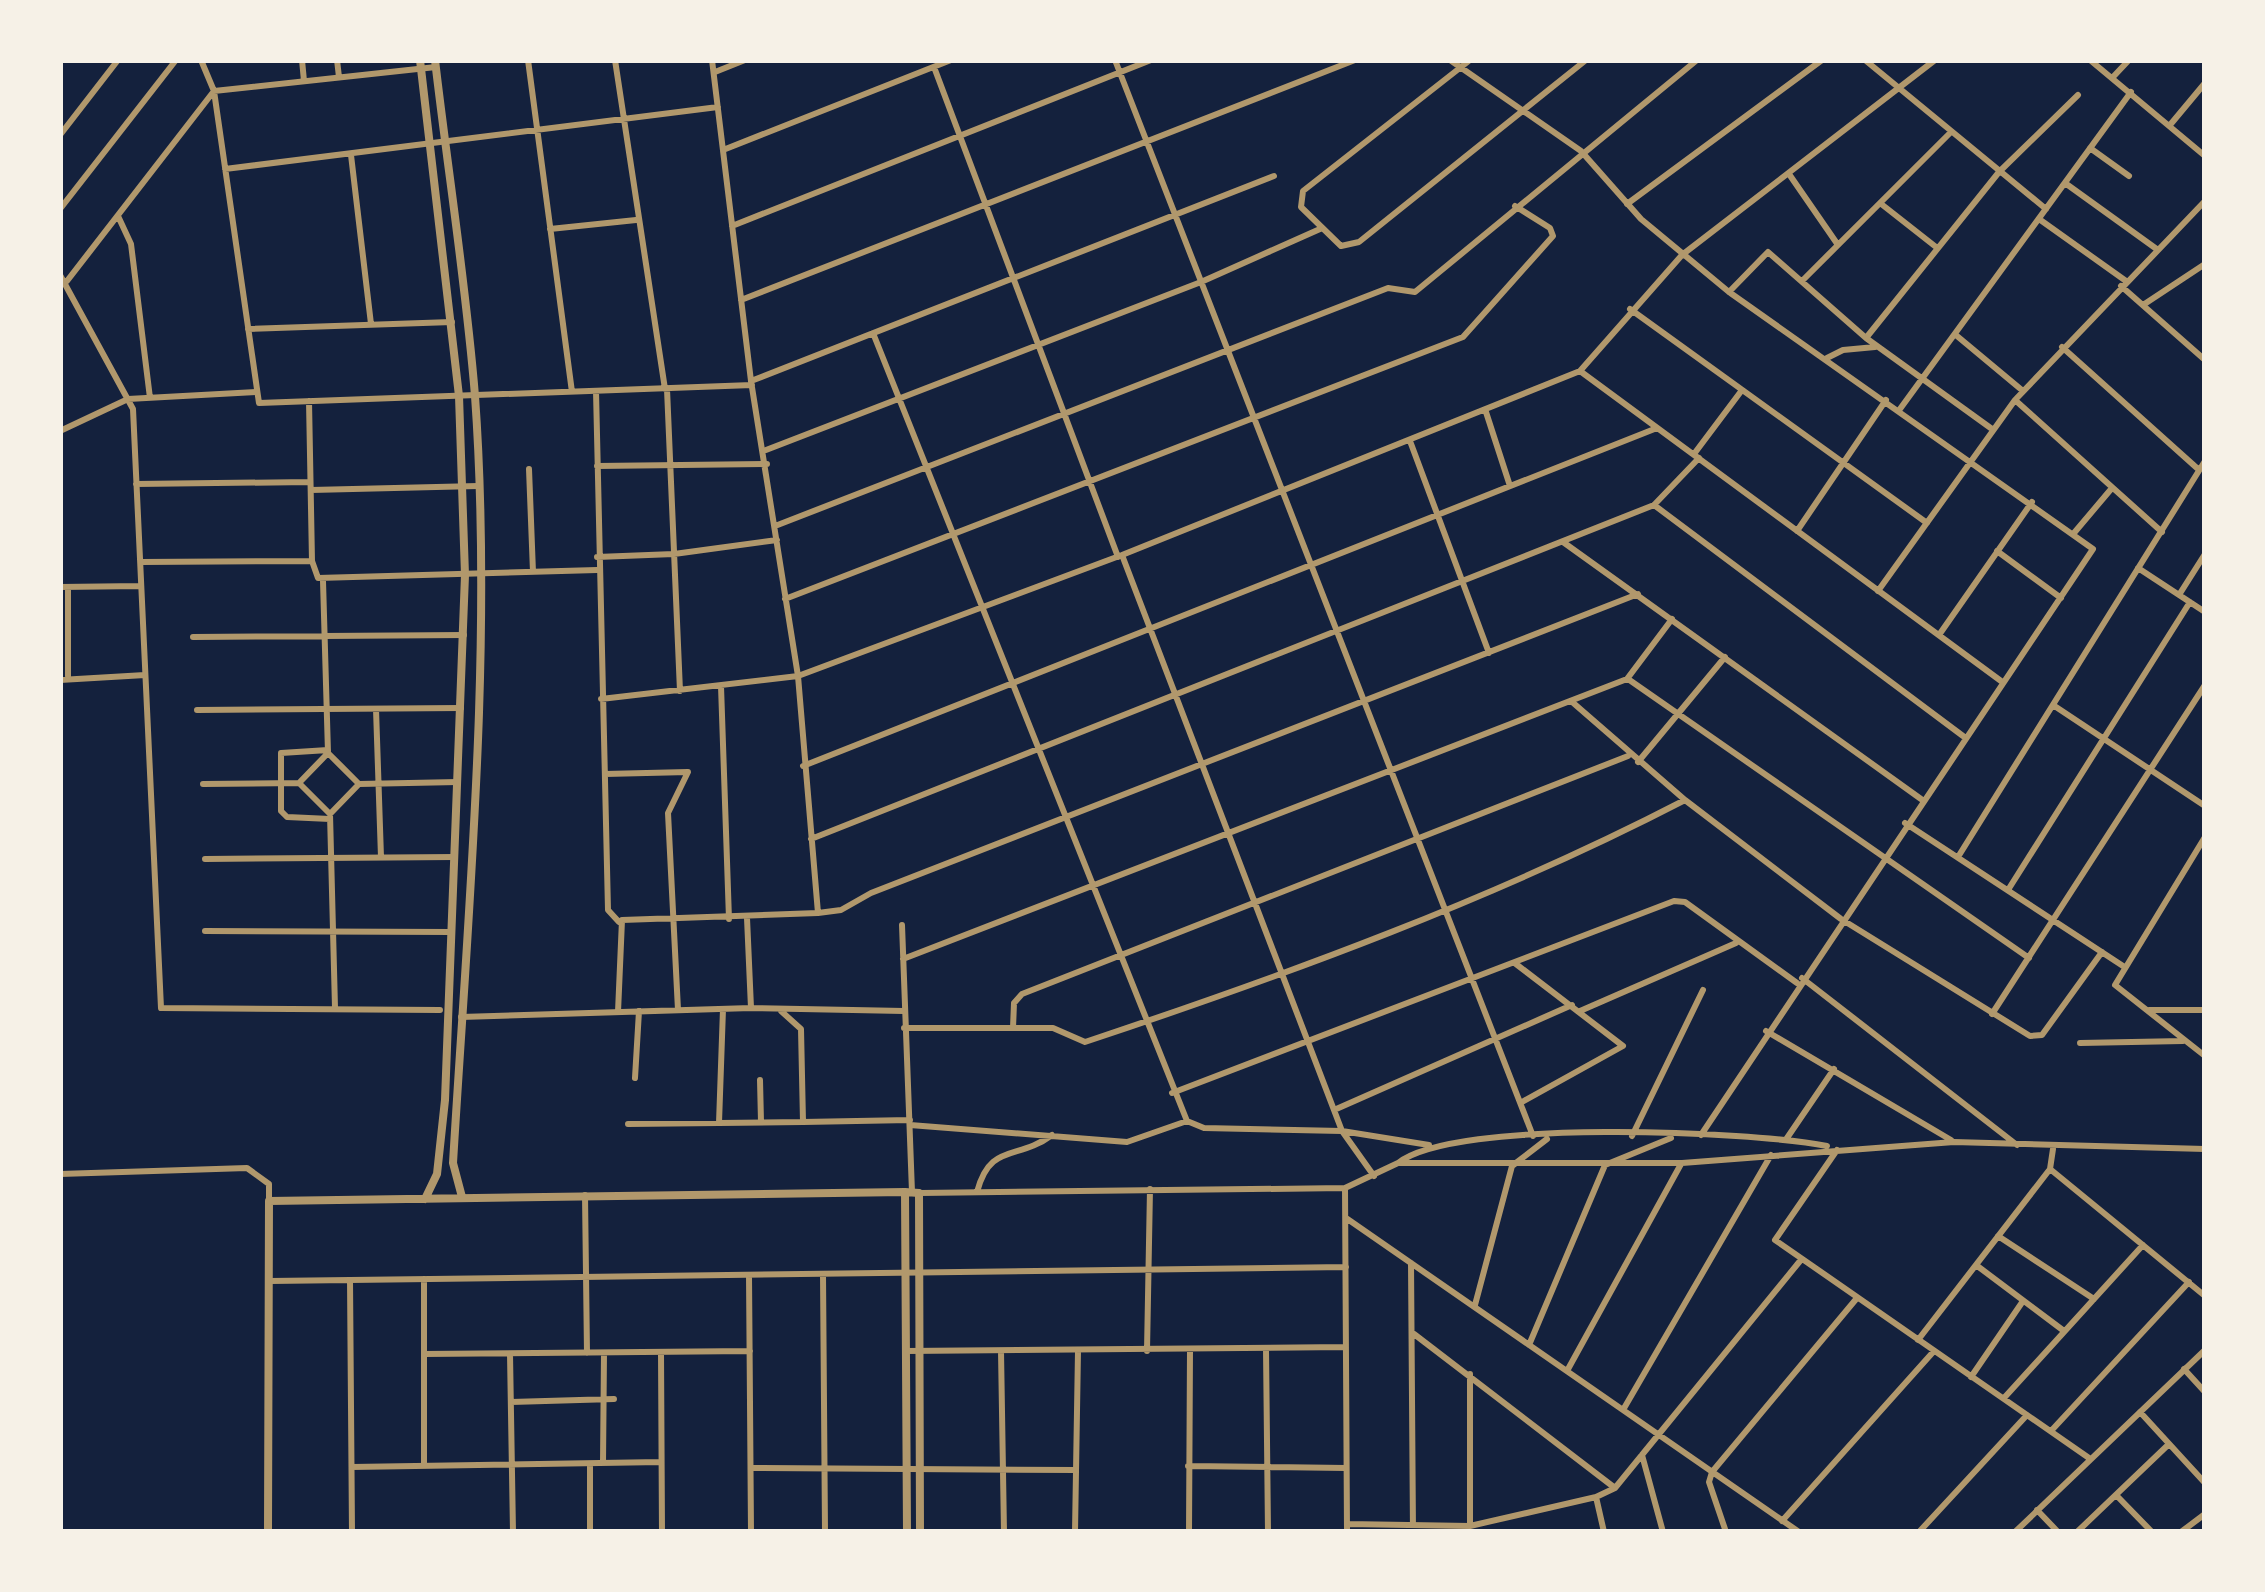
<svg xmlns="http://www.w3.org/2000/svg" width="2265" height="1592" viewBox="0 0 2265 1592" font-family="'Roboto Condensed',sans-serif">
  <rect width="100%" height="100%" fill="#14213d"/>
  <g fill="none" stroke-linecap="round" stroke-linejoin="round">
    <path stroke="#b1986c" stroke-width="6" d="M201,60L214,91L259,403L752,385
      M302,60L304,81
      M337,60L339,77
      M528,60L572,392
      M615,60L665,389
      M712,60L751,381L798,676L818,913L841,910L871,893L1638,594
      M1115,60L1533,1136
      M1450,60L1581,151L1641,219L1729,292L2093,549L1701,1135
      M1470,60L1303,191L1301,207L1341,246L1359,242L1586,60
      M1865,60L2046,209
      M2090,60L2205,156
      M934,67L1118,557
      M715,72L745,60
      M2113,77L2129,60
      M2170,125L2205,83
      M60,135L118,60
      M2090,148L2129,176
      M723,150L951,60
      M351,155L371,324
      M225,169L718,107
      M1789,174L1838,245
      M2065,183L2158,250
      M1880,203L1936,247
      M1627,204L1822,60
      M60,209L176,60
      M118,216L131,244L150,398
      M2039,219L2126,281
      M732,226L1151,60
      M550,229L636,220
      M60,275L133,409L161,1008L440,1010
      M67,281L214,91L436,67
      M1802,281L1950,133
      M2121,286L2205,360
      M1729,292L1768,252L1866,338L1992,429
      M741,300L1355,60
      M2143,305L2205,264
      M1630,309L1927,523
      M248,329L452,322
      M873,333L1187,1121L1204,1128L1342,1131L1429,1145
      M1957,336L2023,391
      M1866,338L1999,172L2078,95
      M2062,347L2198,469
      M1827,358L1843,350L1875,347
      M1580,371L2001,681
      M751,381L1274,176
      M667,389L680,691
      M596,391L608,910L619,922
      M2015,400L2162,532
      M309,401L312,561L318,578L597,570
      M1485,409L1510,486
      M1900,409L2131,92
      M60,431L128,399L257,392
      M1410,441L1489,653
      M766,450L1201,282L1320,229
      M1694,454L1742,390
      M597,466L767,464
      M529,469L533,572
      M136,484L310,482
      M311,490L478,486
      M1654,505L1963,736
      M775,526L1388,288L1415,292L1697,60
      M1797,531L1886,400
      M2074,533L2112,488
      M1563,542L1921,799
      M1997,551L2061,598
      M1122,555L1342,1131L1374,1176
      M597,557L674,554L777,540
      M141,562L312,561
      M2138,568L2205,612
      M323,581L328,753L359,784L330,814L299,783L328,753
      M60,587L141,586
      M68,587V676
      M1878,591L2015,400L2205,201
      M2179,595L2205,554
      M785,599L1463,337L1553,236L1550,228L1515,206
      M1939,635L2032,502
      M193,637L464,635
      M1628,679L2029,958
      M60,680L145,675
      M721,686L729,919
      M601,699L798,676L1122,555L1580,371L1682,255L1935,60
      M1571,701L1685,800
      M2053,705L2205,806
      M376,709L381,857
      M197,710L461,708
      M328,750L281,753V811L287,817L330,819
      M1638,762L1725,657
      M803,766L1657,428
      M605,774L688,772L668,813L678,1010
      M203,784L299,783
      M359,784L458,782
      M330,814L335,1008
      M1905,823L2123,966
      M2205,837L2115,985L2205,1056
      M811,839L1654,505L1699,458
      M1958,857L2205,461
      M205,859L455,857
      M2008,890L2190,602
      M747,918L751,1008
      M902,925L912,1192
      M205,931L452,932
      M903,959L1627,679L1672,619
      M1516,964L1623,1046L1522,1102
      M1802,978L2017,1145
      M2149,1010H2205
      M781,1011L801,1029L803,1122L910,1120
      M1580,1011L1736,943
      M618,1012L622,920L818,913
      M1992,1014L2205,685
      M461,1017L751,1008L904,1011
      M904,1028H1053L1085,1042C1289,974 1494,899 1685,800L1841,919L2030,1036L2042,1035L2102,952
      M1013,1028L1014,1003L1022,994L1628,756
      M1766,1031L1951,1140
      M2080,1043L2183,1041
      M635,1078L639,1011
      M760,1080L761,1122
      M1172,1093L1674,901L1685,902L1797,983
      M1334,1110L1572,1005
      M719,1123L723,1009
      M628,1124L803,1122
      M910,1125L1127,1142L1187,1121
      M1632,1136L1703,990
      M1787,1138L1834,1069
      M1837,1150L1775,1240L2089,1458
      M1398,1163C1455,1118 1751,1131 1827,1146
      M2050,1169L2205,1296
      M60,1174L247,1168L269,1184V1201
      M1345,1188L1347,1532
      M977,1192C990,1142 1017,1161 1052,1135
      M920,1193L1345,1188L1398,1163H1682L1954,1142L2205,1149
      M585,1195L587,1353
      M1346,1218L1799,1532
      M1998,1236L2094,1299
      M1411,1263L1413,1532
      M1976,1265L2064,1331
      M823,1274L825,1532
      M749,1275L751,1532
      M350,1280L352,1532
      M270,1281L1346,1267
      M1475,1305L1512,1166L1547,1139
      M1414,1334L1615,1488
      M1918,1340L2050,1169L2053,1149
      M1529,1345L1605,1165L1671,1138
      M1266,1349L1268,1532
      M906,1351L1346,1347
      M1001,1351L1004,1532
      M1147,1351L1150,1189
      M661,1352L662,1532
      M424,1354L750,1351
      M510,1354L513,1532
      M2184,1369L2205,1392
      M1567,1371L1681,1164
      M1971,1377L2023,1301
      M2004,1398L2143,1245
      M511,1402L614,1399
      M1623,1410L1771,1155
      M2140,1412L2205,1483
      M2051,1431L2189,1282
      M1642,1455L1663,1532
      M603,1463L604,1353
      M424,1466V1279
      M1188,1466L1346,1468
      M352,1467L661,1462
      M751,1468L1076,1470
      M2117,1496L2152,1532
      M1596,1497L1604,1532
      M2037,1510L2058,1532
      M1782,1521L1934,1351
      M1347,1524L1470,1526L1596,1497L1615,1488L1800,1261
      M590,1532V1464
      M1075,1532L1078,1351
      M1189,1532L1190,1350
      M1470,1532V1374
      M1726,1532L1709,1482L1712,1472L1857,1298
      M1919,1532L2027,1415
      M2015,1532L2205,1350
      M2077,1532L2169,1444
      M2181,1532L2205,1514"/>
    <path stroke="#b1986c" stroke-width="8" d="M420,60L459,396L465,575L445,1100L437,1174L425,1199
      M435,60C448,172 466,284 475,396C493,645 468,913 453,1163L462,1197
      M905,1192L907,1532
      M268,1532L269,1201L905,1192L919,1193L920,1532"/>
  </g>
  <rect width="2265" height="1592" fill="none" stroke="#f6f1e7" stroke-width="126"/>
</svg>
